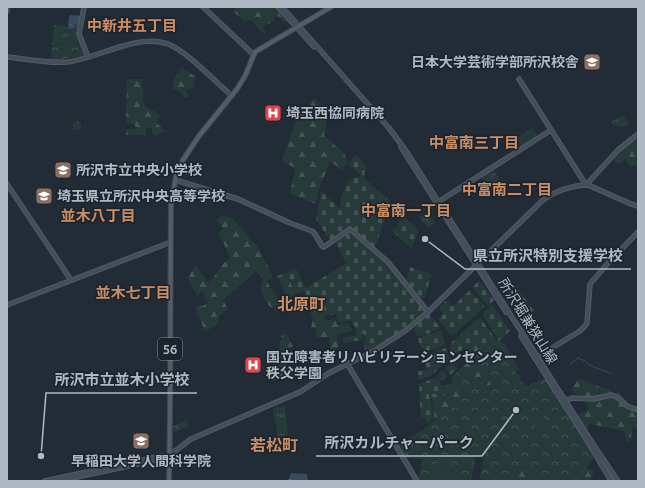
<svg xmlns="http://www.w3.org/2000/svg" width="645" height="488" viewBox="0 0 645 488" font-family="Ubuntu,'Noto Sans JP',sans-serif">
  <defs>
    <pattern id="grass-tufts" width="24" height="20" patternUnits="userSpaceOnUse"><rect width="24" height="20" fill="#273a3a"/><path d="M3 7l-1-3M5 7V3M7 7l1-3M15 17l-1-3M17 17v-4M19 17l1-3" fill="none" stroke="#445455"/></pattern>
    <pattern id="forest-firs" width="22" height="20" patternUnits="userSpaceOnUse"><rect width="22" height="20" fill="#273a3a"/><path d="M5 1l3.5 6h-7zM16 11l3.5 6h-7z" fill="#445455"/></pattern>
    <pattern id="cemetery-stones" width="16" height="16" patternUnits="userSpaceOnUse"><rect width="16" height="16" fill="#273a3a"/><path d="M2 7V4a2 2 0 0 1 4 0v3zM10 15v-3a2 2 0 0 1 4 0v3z" fill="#445455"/></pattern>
    <pattern id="park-crowns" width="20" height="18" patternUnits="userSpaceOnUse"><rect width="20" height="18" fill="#273a3a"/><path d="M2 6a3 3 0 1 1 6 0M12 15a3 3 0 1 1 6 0" fill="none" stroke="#445455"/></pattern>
    <pattern id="water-ripples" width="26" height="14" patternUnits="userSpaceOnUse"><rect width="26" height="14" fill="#394a5f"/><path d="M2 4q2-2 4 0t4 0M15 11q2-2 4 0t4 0" fill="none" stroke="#536274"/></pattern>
  </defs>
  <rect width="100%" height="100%" fill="#222c37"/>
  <path fill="url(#grass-tufts)" d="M76,24L79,25L80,40L52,45L54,25L68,26V29L75,28L74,25Z
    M285,406L288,435L278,437L273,408Z"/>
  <path fill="url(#forest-firs)" d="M238,7H274L287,22L285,23L278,16L274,17V21L263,26L266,32L264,34L250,20L244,21L233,11Z
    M181,68L195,76L194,88L186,90L189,97L186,98L180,92L173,89C173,82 173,76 180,73Z
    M127,79H142L144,105L160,115L157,123L165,131L155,136L152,133V127L146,128V135H126V129H136L135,125L126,123Z
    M313,98L329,111L324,136L344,153L348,163L342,170L329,161L328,168L319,189L316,204L290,194L295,169L282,160L301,107L309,108Z
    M638,135V143L636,145L638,149V165L631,166L627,163V161L625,159L618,164L615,162L614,157L618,152Z
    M221,216L231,217L258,247L272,274V278L267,281L272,291L282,302L277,312L274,307L271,308C264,299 258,291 263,280L257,270L223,300L228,309L219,316L218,323L205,332L196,309L198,306H202L208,303L202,291L197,296L188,278L195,265L209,284L223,264L230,258L222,240L217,233L223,229L216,220Z
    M286,273L296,294L288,299L277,276Z
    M318,306L320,322L335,319L338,325L348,323L350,325L352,331L341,333V335L337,336L339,348L331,350L329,337L316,338V329L311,328L313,318L310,311Z
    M524,317L531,325L536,334L529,338L519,324Z
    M286,333L293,347L288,349L286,358L288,369H294L295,374L270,382V381L276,375L277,373L271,361L275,355L280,353L278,348L280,341L282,339L281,336Z
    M497,340L504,344L519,368L515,371L525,387L540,380L573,422L579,413L586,412L588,409L585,396L575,393L572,389L577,381L581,379L594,385L611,390V396L615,397L638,411V429L632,427L631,442L626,441L624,431L590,424L583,433L578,457L587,468L594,471L590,481H522L519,479L517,481H490L480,479L484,456L475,455L422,459L414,458L435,421L431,393L450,397L447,385L452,383V378L462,367Z"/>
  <path fill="url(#cemetery-stones)" d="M356,155L366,165L364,178L389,200L390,203L374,251L386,261L426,312L410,323L402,331L366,353L363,341L366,340L363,333L362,334L363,340L343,343V338L357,335L355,326H353L352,321L338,322L336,314L325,316L326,321L320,322L318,306L311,307L304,291L297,294L286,273L296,269L306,288L346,263L334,239L330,241L316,219L321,191L339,208C343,195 344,178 360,177V174L348,164Z
    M404,217L418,230L412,249L392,231L393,228L396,229L399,220L403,221Z
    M410,267L432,274L424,299C417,296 412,290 406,283Z
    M479,281L495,300L488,306L472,287Z
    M516,285L534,311L526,318L508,292Z
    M470,290L485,306L452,336L438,319L444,314L439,307L447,300L453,306Z
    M492,304L510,331L499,341L482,314Z
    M429,314L441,328L432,331L425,317Z
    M480,317L496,340L473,357L464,348L454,356L453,353L450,350L451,346L450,344Z
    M425,318L432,332L417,337L414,327Z
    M441,330L445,344L438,348L425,351L419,344L418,338Z
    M446,348L449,360L443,364L431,376L419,380L417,372L427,369L422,353L427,354Z
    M452,363L458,369L450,375L445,368Z
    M443,370L447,376L441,381L439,377L441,386L447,385L450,397L440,394H429L434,418L427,424L425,418L421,419L419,384C426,382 433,378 439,377H436Z"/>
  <path fill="url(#park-crowns)" d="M81,40L86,55L59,60H51L52,46Z
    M623,115L629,125L622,127L613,125L611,122Z
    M80,121L82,129L73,130V122Z
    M532,128L538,137L522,147L516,138Z
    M493,169L504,187L493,195L481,177Z
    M428,211L435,223L428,228L419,217Z
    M497,340L519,368L515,371L525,387L546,378L593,452L594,458L576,481H540L543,477L517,468L513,480L515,481H490L480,479L484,456L476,455L471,481H420L418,478L422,459L406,458L399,446V445L424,429L455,404L460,415L466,412L452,378L461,368L488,386L496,381L469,361L481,353L487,360L494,355L487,347Z
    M187,420L188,426L173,433V426Z"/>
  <path fill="#273a3a" d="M543,417L551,425L542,435L534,427Z
    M437,463L451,469L452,471L448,481L430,480L429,478L435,464Z"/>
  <path fill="url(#water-ripples)" d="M70,15L81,16L79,25L76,24L73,25L75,28L68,29L69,17Z
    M291,473L307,474L308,481H288Z"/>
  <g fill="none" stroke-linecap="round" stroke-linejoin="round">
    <path stroke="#394a5f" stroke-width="1" d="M570,364L578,358L585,361L589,365L612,374
      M618,393L628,404L638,408"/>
    <g stroke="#535b65" stroke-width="5.5">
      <path id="secondary" d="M84,7L79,34L88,57
        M203,7L254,55
        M278,7L314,47
        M282,7L389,128L406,151L593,444L618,481
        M7,11V7
        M7,57C27,59 48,64 68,62C98,58 138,33 168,44C188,52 214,81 232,96
        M519,79L586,185
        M401,147L506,312
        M175,180L238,199L290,223L312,231L315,234L322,246L324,247L350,229L388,262L428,312
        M7,184L71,280
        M586,185L618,150L638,134
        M438,202L551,130
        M7,305L171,242
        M521,336L593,450L611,481
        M537,357L580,331L585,326L587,323L590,284L609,262L638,232
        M348,365L417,481
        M563,401L572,398L593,399L612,395L617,397L627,406L638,410
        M45,481L162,456
        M58,481L166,458L191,439L300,392L329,373L374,351L405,331L428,312L543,200C555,191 573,185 588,185L631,204L638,206"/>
    </g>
    <g stroke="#3f4751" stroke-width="6">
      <path id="primary" d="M169,481C171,389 170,296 171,204L176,177L183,160L199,136L237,89L245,76L255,52L331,7"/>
    </g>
    <use href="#secondary" stroke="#444d5a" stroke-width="3.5"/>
    <use href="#primary" stroke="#545d67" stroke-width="4"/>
  </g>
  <defs>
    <g id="university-square" transform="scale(0.9)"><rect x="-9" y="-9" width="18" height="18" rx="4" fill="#8d6e63" stroke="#1b232c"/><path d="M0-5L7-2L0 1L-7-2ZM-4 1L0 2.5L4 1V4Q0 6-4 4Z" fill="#fff"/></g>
    <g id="hospital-square" transform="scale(0.9)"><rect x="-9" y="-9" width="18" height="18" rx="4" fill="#e0444e" stroke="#1b232c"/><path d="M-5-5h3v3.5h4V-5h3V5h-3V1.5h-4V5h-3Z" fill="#fff"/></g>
    <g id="school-square" transform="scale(0.9)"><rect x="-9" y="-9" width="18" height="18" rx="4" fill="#8d6e63" stroke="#1b232c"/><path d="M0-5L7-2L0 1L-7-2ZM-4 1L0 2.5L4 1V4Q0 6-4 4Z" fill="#fff"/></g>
  </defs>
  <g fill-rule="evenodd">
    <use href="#university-square" x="592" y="62"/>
    <use href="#hospital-square" x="273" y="113"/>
    <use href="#school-square" x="63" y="170"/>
    <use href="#school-square" x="44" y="196"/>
    <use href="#hospital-square" x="253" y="365"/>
    <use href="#university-square" x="141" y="441"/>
  </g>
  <g text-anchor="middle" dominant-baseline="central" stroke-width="3" stroke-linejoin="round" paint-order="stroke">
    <rect fill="#1b232c" stroke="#838b96" stroke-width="1" x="158" y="338" width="24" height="22" rx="3"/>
    <g font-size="13" font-weight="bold" fill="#b0b8c4">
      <text x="170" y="349">56</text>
    </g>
    <g font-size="14" font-weight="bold" fill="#b0b8c4" stroke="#1b232c" text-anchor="start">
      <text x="579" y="62" text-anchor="end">日本大学芸術学部所沢校舎</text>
      <text x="286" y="113">埼玉西協同病院</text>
      <text x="76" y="170">所沢市立中央小学校</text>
      <text x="57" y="196">埼玉県立所沢中央高等学校</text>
      <text x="266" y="357">国立障害者リハビリテーションセンター<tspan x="266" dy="16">秩父学園</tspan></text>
      <text x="141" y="461" text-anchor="middle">早稲田大学人間科学院</text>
    </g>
    <g font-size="14" fill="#b0b8c4" stroke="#1b232c">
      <text transform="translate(528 321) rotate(58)">所沢堀兼狭山線</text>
    </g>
    <g font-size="15" font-weight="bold" fill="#cb8d64" stroke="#1b232c">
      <text x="132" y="25">中新井五丁目</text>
      <text x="474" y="142">中富南三丁目</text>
      <text x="507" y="189">中富南二丁目</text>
      <text x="406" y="210">中富南一丁目</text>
      <text x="98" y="215">並木八丁目</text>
      <text x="133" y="292">並木七丁目</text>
    </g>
    <g font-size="16" font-weight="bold" fill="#cb8d64" stroke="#1b232c">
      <text x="301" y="304">北原町</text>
      <text x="274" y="445">若松町</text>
    </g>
  </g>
  <path fill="none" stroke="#b0b8c4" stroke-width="1.5" d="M425 239L465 269H631M41 456L46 393H197M516 410L482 456H316"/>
  <g fill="#b0b8c4" stroke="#1b232c" stroke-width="1.5">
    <circle cx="425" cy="239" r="4"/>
    <circle cx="41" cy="456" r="4"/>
    <circle cx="516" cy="410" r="4"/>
  </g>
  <g font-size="15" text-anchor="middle" font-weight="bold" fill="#b0b8c4" stroke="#1b232c" stroke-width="3" stroke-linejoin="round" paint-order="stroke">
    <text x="548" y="261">県立所沢特別支援学校</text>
    <text x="122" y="385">所沢市立並木小学校</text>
    <text x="399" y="448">所沢カルチャーパーク</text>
  </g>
  <rect width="645" height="488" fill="none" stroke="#b0b8c4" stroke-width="16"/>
</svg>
